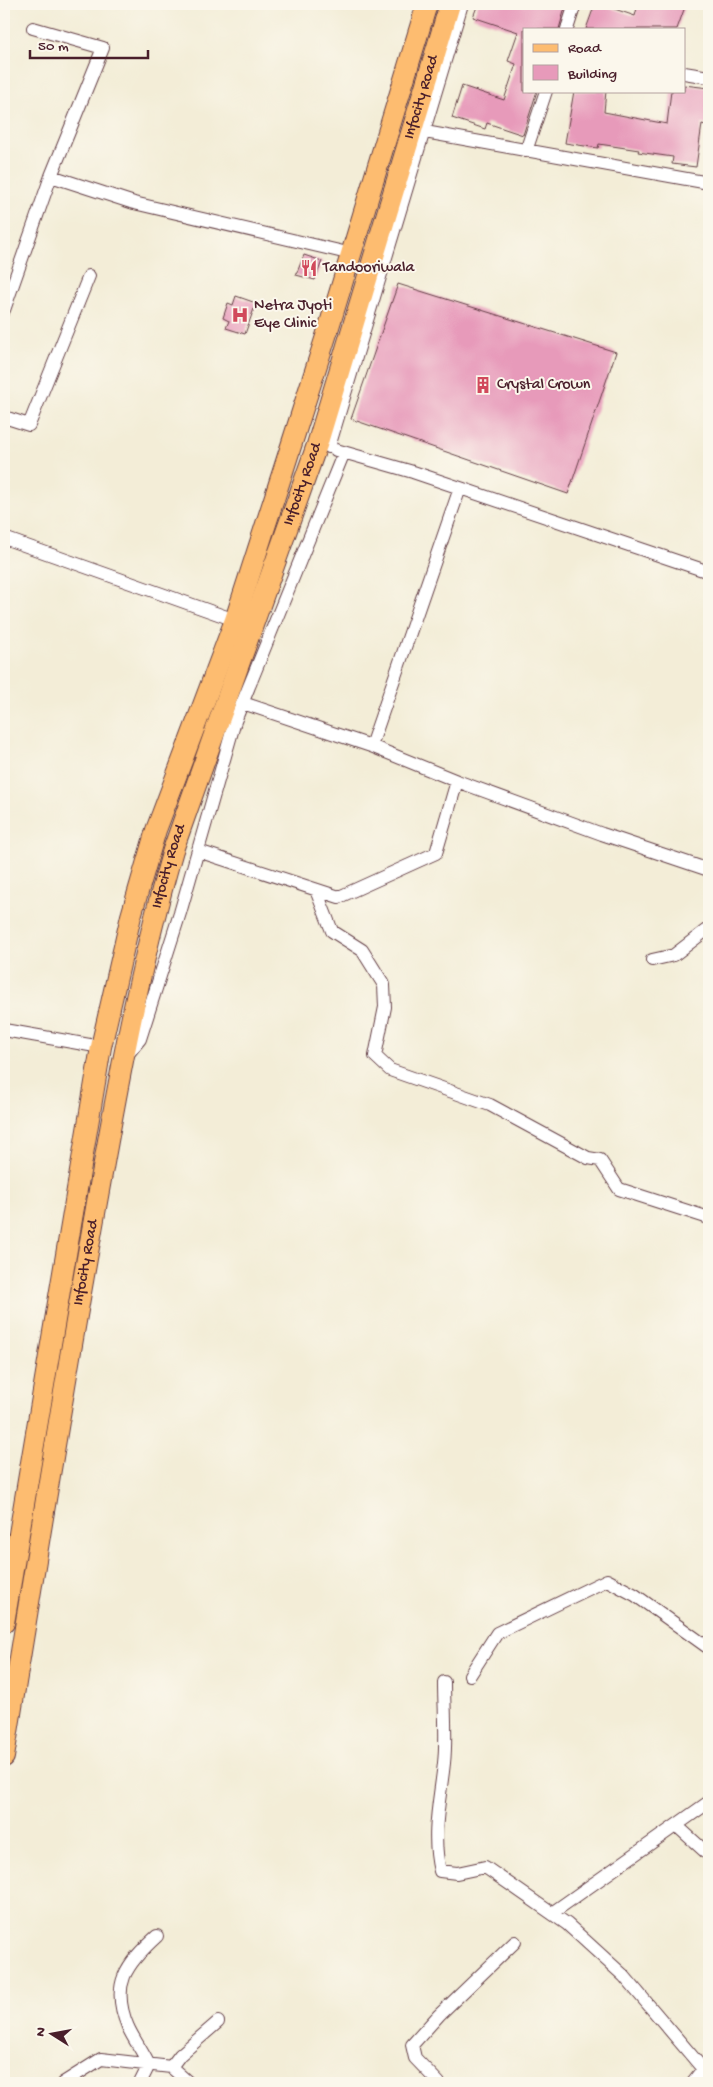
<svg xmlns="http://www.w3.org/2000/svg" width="713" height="2087" viewBox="0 0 713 2087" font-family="'Gochi Hand',sans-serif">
  <rect width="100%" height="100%" fill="#fbf7ec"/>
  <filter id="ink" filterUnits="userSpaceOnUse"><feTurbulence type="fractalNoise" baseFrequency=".02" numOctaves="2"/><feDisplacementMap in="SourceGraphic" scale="10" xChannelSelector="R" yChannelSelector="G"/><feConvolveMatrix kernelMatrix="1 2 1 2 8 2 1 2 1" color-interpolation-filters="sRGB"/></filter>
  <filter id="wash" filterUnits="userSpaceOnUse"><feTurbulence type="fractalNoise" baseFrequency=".0096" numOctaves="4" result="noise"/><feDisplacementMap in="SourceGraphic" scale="20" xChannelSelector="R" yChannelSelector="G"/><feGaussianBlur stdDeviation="1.12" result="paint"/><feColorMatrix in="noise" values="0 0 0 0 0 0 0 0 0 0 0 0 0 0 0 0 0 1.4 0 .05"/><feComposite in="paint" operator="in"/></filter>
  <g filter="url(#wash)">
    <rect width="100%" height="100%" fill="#f3edd7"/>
    <g id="blocks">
      <path fill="#e79aba" d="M478,4H566L559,29H524V91H537L523,135L487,123L485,129L452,118L462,86L504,100L516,64L508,61L518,32L473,17Z
        M595,4H600L635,16L638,4H686L677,29H586Z
        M684,85L709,88V126L702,124L696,167L672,164L673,157L638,152L639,150L599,144L598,148L565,143L574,91H606L604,112L667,124L671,91H684Z
        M304,255L322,261L315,280L296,275Z
        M398,284L616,352L568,494L351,419Z
        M236,296L256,303L245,334L226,328L229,321L223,318L228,303L233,305Z"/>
    </g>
  </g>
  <g filter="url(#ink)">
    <use href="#blocks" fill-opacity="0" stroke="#633e45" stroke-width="1"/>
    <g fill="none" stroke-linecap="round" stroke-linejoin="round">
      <g stroke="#633e45" stroke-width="14">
        <path id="minor" d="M33,28L103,48L51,176
          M567,29L575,4
          M684,73L709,77
          M414,130L709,183
          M526,151L546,91
          M4,310L51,176L134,203L352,254
          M4,417L29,425L89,276
          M329,447L462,4
          M336,450L413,472L709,572
          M4,538L235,620
          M243,703L371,746L457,781L602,834L709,870
          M371,746L460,488
          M198,851L339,897L436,853L457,781
          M316,890L332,931L362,950L384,985L385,1007L375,1056L390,1070L490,1105L588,1158L600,1160L619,1189L709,1218
          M652,960L674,955L709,928
          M4,1030L101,1047
          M127,1055L140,1039L180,913L235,721L344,452
          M470,1675L497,1633L607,1580L635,1595L706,1646L709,1647
          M444,1682C444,1709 447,1737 444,1763C440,1801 431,1834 440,1871L457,1873L485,1867L567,1924L624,1976L703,2069L692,2083
          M677,1826L709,1855
          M552,1913L709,1802
          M171,2067L180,2055L218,2022
          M63,2083L101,2059L171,2067L189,2083
          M140,2083L149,2065C143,2052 134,2040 128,2027C110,1985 126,1964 157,1936
          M439,2083L415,2058L412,2045L439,2015L515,1942"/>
      </g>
      <g stroke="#633e45" stroke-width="22">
        <g id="primary">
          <path d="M4,1623L101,1047L131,916L156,830L235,620L284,468L328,330L427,4"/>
          <path id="s1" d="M4,1757C32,1583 60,1409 91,1236C114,1106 136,977 173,850L317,445L450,4"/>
        </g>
      </g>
      <use href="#minor" stroke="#fff" stroke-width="12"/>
      <use href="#primary" stroke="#fdbc70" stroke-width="20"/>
    </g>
  </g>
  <defs>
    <g id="restaurant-bare" transform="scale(1.35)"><path d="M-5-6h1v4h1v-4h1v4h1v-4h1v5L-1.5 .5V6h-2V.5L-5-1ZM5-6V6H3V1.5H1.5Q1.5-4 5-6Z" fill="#d1495b" stroke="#fbf7ec" stroke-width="2.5" paint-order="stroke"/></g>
    <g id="hospital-bare" transform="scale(1.35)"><path d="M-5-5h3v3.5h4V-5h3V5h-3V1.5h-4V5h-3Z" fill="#d1495b" stroke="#fbf7ec" stroke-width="2.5" paint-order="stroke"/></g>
    <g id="building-bare" transform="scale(1.35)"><path d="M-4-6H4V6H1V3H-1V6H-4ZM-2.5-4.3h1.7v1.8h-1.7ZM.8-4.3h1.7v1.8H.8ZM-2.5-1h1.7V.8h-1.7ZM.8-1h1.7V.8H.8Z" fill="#d1495b" stroke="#fbf7ec" stroke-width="2.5" paint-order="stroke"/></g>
  </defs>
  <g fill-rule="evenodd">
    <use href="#restaurant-bare" x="309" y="268"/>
    <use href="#hospital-bare" x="240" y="315"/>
    <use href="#building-bare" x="483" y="385"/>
  </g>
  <g text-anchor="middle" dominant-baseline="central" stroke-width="4" stroke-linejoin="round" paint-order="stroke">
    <g font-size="16" fill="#4a1f2b" stroke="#fbf7ec">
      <text stroke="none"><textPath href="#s1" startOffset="1716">Infocity Road</textPath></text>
      <text stroke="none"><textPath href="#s1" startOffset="1311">Infocity Road</textPath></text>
      <text stroke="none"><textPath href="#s1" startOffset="906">Infocity Road</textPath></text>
      <text stroke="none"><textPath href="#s1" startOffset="501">Infocity Road</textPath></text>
    </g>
    <g font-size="16" fill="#4a1f2b" stroke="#fbf7ec" text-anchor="start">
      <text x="323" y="268">Tandooriwala</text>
      <text x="254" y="306">Netra Jyoti<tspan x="254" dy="18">Eye Clinic</tspan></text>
      <text x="497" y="385">Crystal Crown</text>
    </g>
  </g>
  <rect width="713" height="2087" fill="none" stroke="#fbf7ec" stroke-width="20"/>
  <rect x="523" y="28" width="162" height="65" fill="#fbf7ec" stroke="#b4a19f"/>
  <rect x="533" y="44" width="25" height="8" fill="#fdbc70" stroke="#b4a19f"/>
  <text x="568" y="52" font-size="15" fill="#4a1f2b">Road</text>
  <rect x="533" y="65" width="25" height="15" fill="#e79aba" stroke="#b4a19f"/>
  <text x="568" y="78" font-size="15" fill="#4a1f2b">Building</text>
  <g transform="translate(52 2034) rotate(281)" stroke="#fbf7ec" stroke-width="4" paint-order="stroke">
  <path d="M0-4L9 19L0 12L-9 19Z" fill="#4a1f2b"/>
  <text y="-8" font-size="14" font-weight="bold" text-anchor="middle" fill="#4a1f2b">N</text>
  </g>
  <path d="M30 50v8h118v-8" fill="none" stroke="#4a1f2b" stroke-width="2.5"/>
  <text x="38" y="50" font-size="15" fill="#4a1f2b" stroke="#fbf7ec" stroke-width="4" paint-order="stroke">50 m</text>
</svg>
